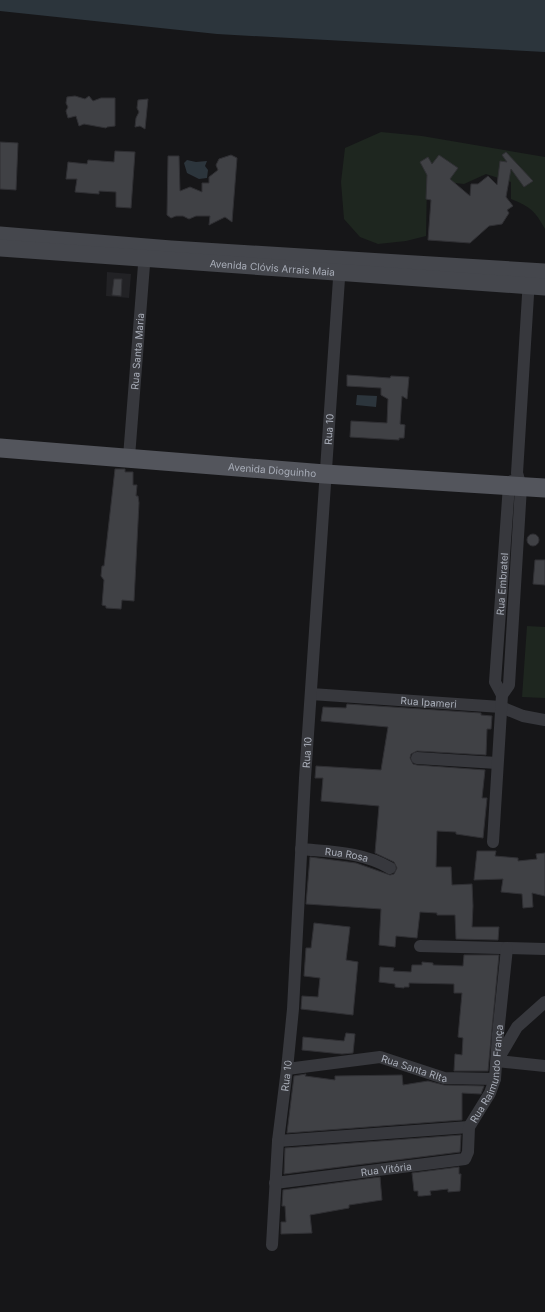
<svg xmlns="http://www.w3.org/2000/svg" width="545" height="1312" viewBox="0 0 545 1312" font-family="Inter,sans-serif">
  <rect width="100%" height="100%" fill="#161618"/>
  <path fill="#222225" d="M107,272L131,274L129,298L106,296Z"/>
  <path fill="#1e261f" d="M381,132L422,136L545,157V229C535,211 531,207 511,199V182L486,174L464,184L427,180L426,236L406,241L378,244L360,237L344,219L341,182L345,148Z
    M527,626L545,627V698L522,697Z"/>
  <path fill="#2c353c" d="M0,0H545V52L217,34L0,11Z
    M187,160L196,162L207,161L205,166L208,170L207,178L199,179L187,173L184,163Z
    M357,395L377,396L376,407L356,405Z"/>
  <path fill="#404145" stroke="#303034" d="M75,96L85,99L89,96L93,101L101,98H115V126L107,127L106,128L84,124L79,126L76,116L68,118L66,111L68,107L66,103L67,97Z
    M148,99L145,129L140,126L135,127L136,118L139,112L137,108L138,100Z
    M0,142L18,143L16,190L0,189Z
    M115,151L135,152L131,208L116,207V192L99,191V194L75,192L77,179H66L68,162L87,164L88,160L114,162Z
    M506,152L533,181L524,187L511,169L506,197L513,206L507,210L509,213L502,224L489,226L470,243L428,240L431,200L426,199L427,175L420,162L428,157L432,164L439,155L458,168L450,179L470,196L471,184H478L488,176L497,185L500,161L507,162L502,155Z
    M231,155L237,158L232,222L225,217L209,225L210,216H196L189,219L183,216H176L171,218L167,215L168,156H179L180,191L190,187L202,192V183H209V177L218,170L216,165L219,159Z
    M114,279H122L121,296L112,295Z
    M347,375L390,378L391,376L409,377L407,399L402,396L400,424L405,425L404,438H399V440L350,437L351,421L387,423L388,399L381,395V388L347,386Z
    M115,469H125V472H133V485H137L136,496H138L139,503L134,601L122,600L121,609L106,608V606L102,605L104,580L101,576L102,566H104Z
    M527 540a6 6 0 1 1 12 0a6 6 0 1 1-12 0Z
    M535,560H545V585L533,584Z
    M347,704L481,713V715L492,716L491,729H487L486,755L417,751L411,754L410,758L413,764L417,765L485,770L482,798H487L483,838L456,834V832L437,831L436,867H451L452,885L472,884L473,906L472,927H499L498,940L456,939L455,915H437V913L420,912L417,938L396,936L395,947L379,945L381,909L306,904L310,857L356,863L390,875L394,874L397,868L394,862L375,853L379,806L321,801L323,778H315L316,766L381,770L388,727L321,721L323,707L346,708Z
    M477,851H496L495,856L518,858V861L537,859L536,854L545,853V896L532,893L533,907L523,908L522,894L501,892L503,879L474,880Z
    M314,923L350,927L346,960L358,962L353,1015L301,1009L302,996L318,997L320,978L304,976L306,948H311Z
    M464,955H499L488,1071H454L455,1054L462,1055L463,1038L458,1037L462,993H454V984L409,983V987H404V988L395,987V984L379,982L380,967L394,968L393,971L411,972L412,965H422V962L433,963V965L463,966Z
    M346,1033L355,1034L353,1053L342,1054L302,1050L303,1037L344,1041Z
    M306,1074L305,1076L335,1080V1076L402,1075L403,1085L428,1081L444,1085L484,1086L481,1094L462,1093V1120L287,1133L294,1076Z
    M461,1135L460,1152L284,1174L285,1148Z
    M459,1167V1174H461L460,1191L448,1192V1189L430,1191L431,1195L422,1196H418V1191H414L412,1173Z
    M380,1177L382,1200L349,1205V1208L310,1215L312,1233L281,1234V1222H286L285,1206H282L283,1190Z"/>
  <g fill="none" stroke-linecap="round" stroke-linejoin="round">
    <g stroke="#37383d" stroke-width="12">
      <path id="s1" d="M129,457L145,252"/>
      <path id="s2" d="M311,694L501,707L523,716L545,720"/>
      <path id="s3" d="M502,695L495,682L509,485L512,481"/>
      <path d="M417,758L497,763"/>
      <path d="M493,842L502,695L509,685L521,487L517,473L529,279"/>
      <path id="s4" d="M301,849C332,852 363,852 390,868"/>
      <path d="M420,946L545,949"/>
      <path d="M545,1002L517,1027L497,1061L545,1066"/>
      <path id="s5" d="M287,1069L380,1057L444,1078L495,1079"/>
      <path d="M278,1141L469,1127"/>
      <path id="s6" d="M275,1183L465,1159L468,1152L469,1127L490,1093L495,1079L498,1034L507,948"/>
      <path id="s7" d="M272,1245L278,1141L287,1069L293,1009L305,778L340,264"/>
    </g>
    <g stroke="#45474d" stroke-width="17">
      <path d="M0,235L171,249L545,272"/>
      <path id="s8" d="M0,248L545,287"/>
    </g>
    <path stroke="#53555c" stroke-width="19" id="s9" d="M0,448L325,474L545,488"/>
  </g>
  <g text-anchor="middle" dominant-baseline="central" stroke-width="3" stroke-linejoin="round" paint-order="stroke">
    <g font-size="10" fill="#a8adb8" stroke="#111113">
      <text stroke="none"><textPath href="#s8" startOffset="273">Avenida Clóvis Arrais Maia</textPath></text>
      <text stroke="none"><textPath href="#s1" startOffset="106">Rua Santa Maria</textPath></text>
      <text stroke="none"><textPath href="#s7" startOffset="818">Rua 10</textPath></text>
      <text stroke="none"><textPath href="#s9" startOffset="273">Avenida Dioguinho</textPath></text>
      <text stroke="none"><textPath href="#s3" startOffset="113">Rua Embratel</textPath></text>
      <text stroke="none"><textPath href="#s2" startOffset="118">Rua Ipameri</textPath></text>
      <text stroke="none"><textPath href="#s7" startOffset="494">Rua 10</textPath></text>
      <text stroke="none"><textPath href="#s4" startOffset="46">Rua Rosa</textPath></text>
      <text stroke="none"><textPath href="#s5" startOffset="130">Rua Santa RIta</textPath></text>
      <text stroke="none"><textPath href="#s6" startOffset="282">Rua Raimundo França</textPath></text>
      <text stroke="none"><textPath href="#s7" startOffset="170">Rua 10</textPath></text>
      <text stroke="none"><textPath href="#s6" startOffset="112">Rua Vitória</textPath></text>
    </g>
  </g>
</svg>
